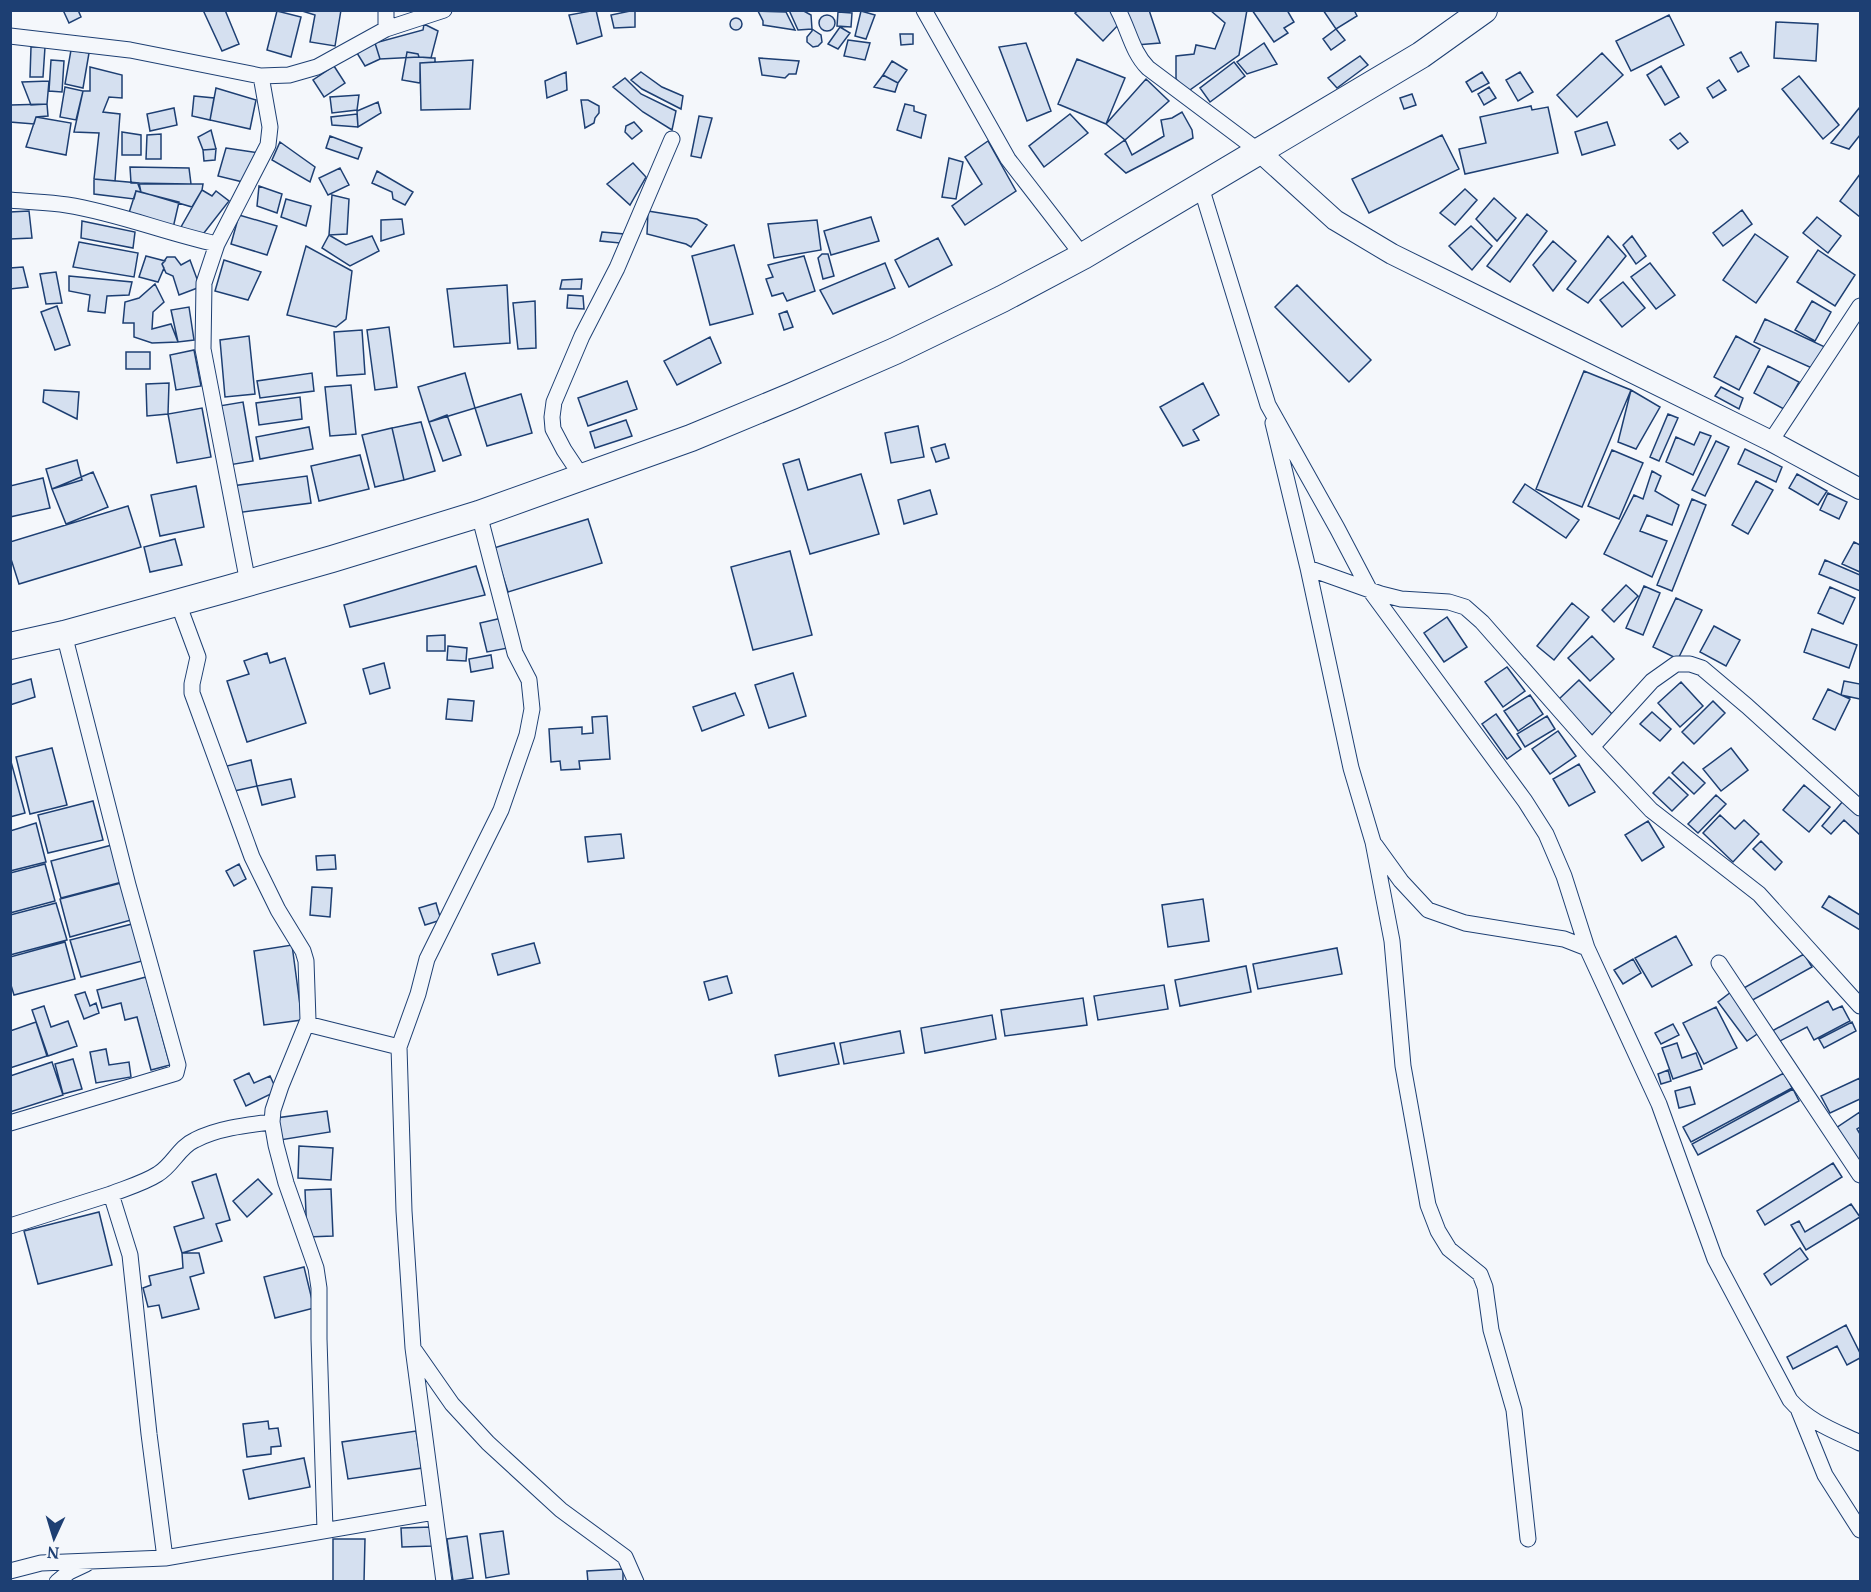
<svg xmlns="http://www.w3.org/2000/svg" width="1871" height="1592" viewBox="0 0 1871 1592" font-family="'PT Serif',serif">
  <rect width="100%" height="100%" fill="#f4f7fb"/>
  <path fill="#d5e0f0" stroke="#1d3f73" stroke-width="1.5" d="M63,10H78L81,17L69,23Z
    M203,10H225L239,44L222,51Z
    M299,10H341L335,46L310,42L315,15Z
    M596,10L602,36L577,44L569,15Z
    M635,10V27L614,28L611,15Z
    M789,10H802L811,15L812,29L798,30Z
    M1079,10H1112L1121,22L1103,41L1075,13Z
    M1126,10H1149L1160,43L1136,45Z
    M1210,10H1247L1239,55L1187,92L1176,79V56L1194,54L1196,45L1215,49L1225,23Z
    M1252,10H1287L1294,22L1284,28L1288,33L1274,42Z
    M1323,10H1354L1357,16L1336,29Z
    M277,11L301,17L291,57L267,50Z
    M758,11L786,12L795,30L763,25V21Z
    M861,11L875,15L866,39L855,36Z
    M838,12L852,13L851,27L837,26Z
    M1669,15L1684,45L1631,71L1616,41Z
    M819 23a8 8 0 1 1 16 0a8 8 0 1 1-16 0Z
    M730 24a6 6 0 1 1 12 0a6 6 0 1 1-12 0Z
    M1776,22L1818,24L1816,61L1774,58Z
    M424,24L438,31L431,58L419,57L380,59L375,43L423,30Z
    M840,27L850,33L838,49L828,44Z
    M812,29L821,35L822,42L818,46L813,47L807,42V37L812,31Z
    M1336,29L1345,40L1331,50L1323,39Z
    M900,34H913V44L901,45Z
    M848,40L870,43L865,60L844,56Z
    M375,43L380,59L365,66L357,53Z
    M1026,43L1051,111L1027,121L999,47Z
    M1264,43L1277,64L1247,74L1237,62Z
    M31,47H45L43,77H30Z
    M71,50L89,53L83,88L65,84Z
    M407,52L418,54L419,57L435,58V62L420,63V83L402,80Z
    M1741,52L1749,66L1738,72L1730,58Z
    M1602,53L1623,75L1577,117L1557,95Z
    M1360,56L1368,65L1337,88L1328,78Z
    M759,58L799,61L796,74H789L785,78L762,75Z
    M1077,59L1125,78L1106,124L1058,104Z
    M51,60L64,61L62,92L49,91Z
    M473,60L470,109L421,110L420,63Z
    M892,61L907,70L898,83L883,75Z
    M1234,62L1245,76L1210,102L1200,88Z
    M334,66L345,83L324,97L313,80Z
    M1661,66L1679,97L1665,105L1647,75Z
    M90,67L122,75V98L109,97L103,112L120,114L115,181L94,179L99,133L74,132L83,91H90Z
    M566,72L567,90L547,98L545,81Z
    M641,72L662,87L683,96L681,109L642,89L631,80Z
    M1482,72L1489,83L1472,92L1466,82Z
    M1520,72L1533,92L1518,101L1506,80Z
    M883,75L898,83L895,92L874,87Z
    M1799,76L1839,125L1823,139L1782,89Z
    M625,78L641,94L676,111L672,130L643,112L613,87Z
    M1146,79L1169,101L1125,140L1106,124Z
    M1719,80L1726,90L1713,98L1707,88Z
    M49,81L47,104L31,105L22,82Z
    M65,87L83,91L76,120L60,117Z
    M1489,87L1496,98L1484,105L1478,94Z
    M216,88L256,100L250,129L210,120Z
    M1412,94L1416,105L1404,109L1400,98Z
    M359,95L357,110L332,113L330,97Z
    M194,96L214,98L210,120L192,116Z
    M581,100H588L599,106V113L595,118L594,123L585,128Z
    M378,102L381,113L358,127L357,111Z
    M47,104L48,116L36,117L34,124L10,122L11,105Z
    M905,104L914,106V111L926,115L921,138L897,130Z
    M1531,106L1532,110L1548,107L1558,153L1465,174L1459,149L1486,143L1480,117Z
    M1860,107V135L1849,149L1831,143Z
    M174,108L177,125L150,131L147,114Z
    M1182,112L1192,130L1193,138L1126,173L1105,154L1125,140L1132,155L1164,136L1161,120L1172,118Z
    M357,114L358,127L332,125L331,117Z
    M1070,114L1088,133L1044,167L1029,146Z
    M699,116L712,118L701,158L691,156Z
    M36,117L71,123L66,155L26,147Z
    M634,122L642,131L632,139L625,132L626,126Z
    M1607,122L1615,145L1582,155L1575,132Z
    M211,130L216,149L203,150L198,137Z
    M122,132L141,135V155H122Z
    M1680,133L1688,142L1678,149L1670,140Z
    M161,134V159H146L147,135Z
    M1442,135L1459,169L1369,213L1352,179Z
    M330,136L362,148L358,159L326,148Z
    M988,141L1016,191L965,225L952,206L982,184L965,157Z
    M280,142L315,167L310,182L272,160Z
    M226,148L259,153L247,183L218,176Z
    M216,149L215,160L204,161L203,150Z
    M949,158L963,162L956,199L942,197Z
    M633,163L646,177L630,205L607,184Z
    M130,167L189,168L191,184L131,183Z
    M340,168L349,185L328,195L319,178Z
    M377,171L413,192L405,205L393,199L392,192L372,183Z
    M1860,174V217L1840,201Z
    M94,179L139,183L141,192L136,191L134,199L94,194Z
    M138,184H203L202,190L192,207L141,192Z
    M259,186L282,194L277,213L257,206Z
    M1465,189L1477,200L1455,225L1440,213Z
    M202,190L212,196L216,191L229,201L200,238L181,227Z
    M136,191L179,202L173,228L128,216Z
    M332,195L349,199L347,234L329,235Z
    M1494,198L1516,218L1497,241L1476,219Z
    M286,199L311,206L306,226L281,217Z
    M1742,210L1752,224L1723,246L1713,233Z
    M29,211L32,238L10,239V212Z
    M648,211L697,219L707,225L691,247L686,244L647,234Z
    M1527,214L1547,231L1510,282L1487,266Z
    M239,215L277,226L267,255L231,244Z
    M871,217L879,241L831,255L824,231Z
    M1817,217L1841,236L1828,253L1803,233Z
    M402,219L404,234L381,241V220Z
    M817,220L821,250L774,258L768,224Z
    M82,221L135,232L133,248L81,238Z
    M1471,226L1492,246L1472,270L1449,246Z
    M602,232L624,234L620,243L600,241Z
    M1755,234L1788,257L1756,303L1723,280Z
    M329,235L346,245L372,236L379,251L350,266L322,248Z
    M1608,236L1626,256L1588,303L1567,289Z
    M1632,236L1646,256L1636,264L1623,245Z
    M938,238L952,265L909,287L895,260Z
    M1553,241L1576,261L1553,291L1533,265Z
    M79,242L138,253L134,277L73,267Z
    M734,245L753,314L710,325L692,256Z
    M306,246L352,271L346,319L336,327L287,315Z
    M1818,250L1855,275L1835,306L1797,282Z
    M822,254H828L834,276L823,279L818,258Z
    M146,256L165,261L162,264L164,268L158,282L139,277Z
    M804,256L815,291L787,301L783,293L772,296L766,279L773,277L768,265Z
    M167,257H175L181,265L190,260L200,287L179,295L173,276L166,273L162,264Z
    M224,260L261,272L248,300L215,291Z
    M885,263L895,288L833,314L820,290Z
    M1650,263L1675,295L1656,309L1631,277Z
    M23,267L28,287L10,289V268Z
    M56,272L62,303L46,304L40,274Z
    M69,276L132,282L129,295L107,296L105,313L88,311L90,295L69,291Z
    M582,279L581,289H560L562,280Z
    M1623,282L1645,308L1622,327L1600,300Z
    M155,284L164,302L153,312L152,329L171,324L178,342L152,343L134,337V323H123L125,302L139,298Z
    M507,285L510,343L454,347L447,289Z
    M1297,285L1371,360L1349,382L1275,307Z
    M568,295L583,296L584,309L567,308Z
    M535,301L536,348L518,349L513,303Z
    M1812,301L1831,312L1815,341L1795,330Z
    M57,306L70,345L55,350L41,312Z
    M189,307L194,340L178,342L171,310Z
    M787,311L793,327L784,330L779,314Z
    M1765,319L1825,347L1814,369L1754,342Z
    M389,327L397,387L375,390L367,330Z
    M362,330L365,374L337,376L334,332Z
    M249,336L255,394L225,397L220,340Z
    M1736,336L1760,349L1739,390L1714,377Z
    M710,337L721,363L677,385L664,361Z
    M194,350L201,386L176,390L170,355Z
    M126,352H150V369H126Z
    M1768,366L1799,382L1784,409L1754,393Z
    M1584,371L1631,390L1582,507L1536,489Z
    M312,373L314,391L260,398L257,381Z
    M465,373L475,408L429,422L418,387Z
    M627,381L637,409L588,426L578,398Z
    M169,383L168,414L147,416L146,384Z
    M1203,383L1219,415L1193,430L1199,440L1183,446L1160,407Z
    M351,385L356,434L330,436L325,387Z
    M1721,387L1743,398L1739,409L1715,396Z
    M44,390L79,392L77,419L43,402Z
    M1631,390L1660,407L1636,449L1618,442Z
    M521,394L532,433L487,446L475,408Z
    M300,397L302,419L259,425L256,403Z
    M243,402L253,461L229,465L219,406Z
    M202,408L211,457L177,463L168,414Z
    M1668,414L1678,418L1659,461L1650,457Z
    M447,415L461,455L443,461L429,422Z
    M626,420L632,436L595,448L590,432Z
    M421,422L435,471L404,480L392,428Z
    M918,426L924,457L891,463L885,433Z
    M309,427L313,449L260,459L256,437Z
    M392,428L404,480L375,487L362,435Z
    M1700,432L1711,436L1693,475L1666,462L1676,437L1694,445Z
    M1716,441L1729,447L1705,496L1692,490Z
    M945,444L949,458L936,462L931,448Z
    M1745,449L1782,467L1776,482L1738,464Z
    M1612,450L1643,463L1619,519L1588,506Z
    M360,455L369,489L319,501L311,466Z
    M799,459L808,490L861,474L879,534L810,554L783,464Z
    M77,460L82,480L52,489L46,469Z
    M1652,471L1661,476L1655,491L1679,505L1672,525L1647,515L1640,531L1667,541L1652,577L1604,554L1634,495L1643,499Z
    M93,472L108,507L66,524L52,489Z
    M1797,474L1827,491L1818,505L1789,488Z
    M307,476L311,503L236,513L232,486Z
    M43,478L50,508L10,517V486Z
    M1756,481L1773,490L1748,534L1732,525Z
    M1525,484L1579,520L1566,538L1513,502Z
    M196,486L204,527L160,536L151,495Z
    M930,490L937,514L904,524L898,500Z
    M1828,493L1847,502L1839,519L1820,510Z
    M1692,499L1706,505L1672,591L1657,585Z
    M128,506L141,547L19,584L10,556V542Z
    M588,519L602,563L508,592L494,548Z
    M175,539L182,565L150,572L144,547Z
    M1854,542L1860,545V572L1842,564Z
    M790,551L812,635L753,650L731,567Z
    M1825,560L1860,575V591L1819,574Z
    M476,566L485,595L350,627L344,605Z
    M1626,585L1638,596L1614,622L1602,610Z
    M1644,586L1660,593L1643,635L1626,628Z
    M1830,587L1855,598L1843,624L1818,613Z
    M1676,598L1702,610L1678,659L1653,647Z
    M1572,603L1589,617L1554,660L1537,646Z
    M1447,617L1467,647L1444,662L1424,633Z
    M502,618L508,648L487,652L480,623Z
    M1714,626L1740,640L1726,666L1700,652Z
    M1812,629L1857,645L1849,668L1804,652Z
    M445,635V651H427V636Z
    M1592,636L1614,659L1590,681L1568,658Z
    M448,646L467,648L466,661L447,660Z
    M267,653L270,663L285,658L306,723L247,742L227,681L249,674L244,661Z
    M491,655L493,668L471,672L469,659Z
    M384,663L390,688L370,694L363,669Z
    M1507,667L1525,691L1503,707L1485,682Z
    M793,673L806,716L769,728L755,685Z
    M31,679L35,697L10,705V685Z
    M1579,680L1613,715L1592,735L1558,700Z
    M1844,681L1860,684V699L1841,695Z
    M1681,682L1703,706L1680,727L1658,703Z
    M1828,689L1850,699L1835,730L1813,719Z
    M735,693L744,715L702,731L693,707Z
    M1530,695L1543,714L1518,731L1504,711Z
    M448,699L474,701L472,721L446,719Z
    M1713,701L1725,713L1694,744L1682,732Z
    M1652,712L1671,729L1660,741L1640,724Z
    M1496,714L1521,749L1507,759L1482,724Z
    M607,716L610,759L579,761L580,769L561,770L560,761L551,762L549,729L582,727V734L593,733L592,717Z
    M1547,716L1555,729L1525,747L1517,734Z
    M1558,731L1576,756L1550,774L1532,749Z
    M52,748L67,805L30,814L16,757Z
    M1731,748L1748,770L1721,791L1703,769Z
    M10,758L25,813L10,817Z
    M251,760L257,786L234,791L227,766Z
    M1683,762L1705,783L1694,794L1672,773Z
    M1579,764L1595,792L1569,806L1553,779Z
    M1669,777L1688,795L1672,811L1653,793Z
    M291,779L295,797L262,805L257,786Z
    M1804,785L1830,807L1809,832L1783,810Z
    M1716,795L1726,804L1698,833L1688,824Z
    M93,801L103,840L48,853L38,815Z
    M1843,801L1860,816V835L1844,820L1831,834L1822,826Z
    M1720,815L1735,829L1744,820L1759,834L1733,862L1703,833Z
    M1648,821L1664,847L1642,861L1625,835Z
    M36,823L46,862L10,871V831Z
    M621,834L624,858L588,862L585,837Z
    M1761,841L1782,862L1775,870L1753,849Z
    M112,845L122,882L61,898L51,861Z
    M335,855L336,869L317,870L316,856Z
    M45,864L55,901L10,913V873Z
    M239,864L246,879L234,886L226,871Z
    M121,883L131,920L70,937L60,899Z
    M312,887L332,888L330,917L310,915Z
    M1829,896L1860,915V930L1822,907Z
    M1203,899L1209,941L1168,947L1162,905Z
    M56,903L67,940L10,955V915Z
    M436,903L441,920L425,925L419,908Z
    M132,924L142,961L81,977L70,940Z
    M1676,936L1692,965L1652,987L1635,958Z
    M65,942L75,979L14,995L10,982V957Z
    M534,943L540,963L498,975L492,954Z
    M292,945L302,1020L264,1025L254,951Z
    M1337,948L1342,974L1258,989L1253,964Z
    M1804,954L1812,967L1749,1002L1742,989Z
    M1633,959L1641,973L1623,984L1614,970Z
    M1246,966L1251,992L1180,1006L1175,980Z
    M727,976L732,993L709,1000L704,982Z
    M146,977L170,1065L151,1070L137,1017L125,1020L121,1003L102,1008L97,990Z
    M1164,985L1168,1009L1098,1020L1094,996Z
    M85,992L90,1006L96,1003L99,1013L84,1019L75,995Z
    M1731,992L1760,1032L1747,1041L1718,1002Z
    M1083,998L1087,1025L1005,1036L1001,1010Z
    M1828,1001L1833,1010L1842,1006L1850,1021L1814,1040L1807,1027L1778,1042L1772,1031Z
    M44,1006L51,1027L68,1021L77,1046L48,1056L32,1010Z
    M1716,1007L1737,1048L1704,1064L1683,1023Z
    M992,1015L996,1039L925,1053L921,1028Z
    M36,1022L47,1056L10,1068V1031Z
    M1852,1022L1856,1031L1824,1048L1819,1039Z
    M1673,1024L1679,1035L1661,1044L1655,1033Z
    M900,1031L904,1053L844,1064L840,1043Z
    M834,1043L839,1064L779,1076L775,1055Z
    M1677,1043L1682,1058L1696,1053L1702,1069L1673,1079L1662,1048Z
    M106,1049L109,1065L129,1062L131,1077L96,1083L90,1052Z
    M73,1059L82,1089L63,1094L55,1064Z
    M52,1062L63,1095L10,1112V1076Z
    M1668,1070L1671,1081L1661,1084L1658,1074Z
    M249,1073L254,1083L270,1076L277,1091L246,1106L234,1080Z
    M1784,1073L1792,1088L1691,1142L1683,1127Z
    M1860,1078V1099L1830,1113L1821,1096Z
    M1690,1087L1695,1104L1679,1108L1675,1091Z
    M1793,1089L1799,1101L1698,1155L1692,1144Z
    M327,1111L330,1132L280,1140L276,1118Z
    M1860,1112V1127L1857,1129L1860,1134V1161L1858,1162L1836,1128Z
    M299,1146L333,1148L331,1180L298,1178Z
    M1833,1163L1842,1177L1765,1225L1757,1211Z
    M216,1174L230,1220L216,1224L222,1241L182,1253L174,1227L204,1218L192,1182Z
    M258,1179L272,1194L247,1217L233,1201Z
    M331,1189L333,1236L307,1237L305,1190Z
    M1851,1204L1860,1217L1806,1250L1791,1225L1799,1221L1805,1232Z
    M99,1212L112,1265L38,1284L24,1231Z
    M1800,1248L1808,1259L1771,1285L1764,1274Z
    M182,1253H199L204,1273L190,1277L199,1309L162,1318L159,1305L148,1307L143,1288L151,1285L149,1276L183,1268Z
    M304,1267L314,1308L275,1318L264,1277Z
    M1846,1325L1860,1353V1358L1847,1365L1837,1346L1793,1369L1787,1357Z
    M268,1421L269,1429L278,1428L281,1446L271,1447V1454L247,1457L243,1424Z
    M416,1431L422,1468L348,1479L342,1442Z
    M304,1458L310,1487L249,1499L243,1470Z
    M432,1527L433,1546L402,1547L401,1528Z
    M503,1531L509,1574L486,1578L480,1534Z
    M467,1536L473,1578L453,1581L447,1539Z
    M333,1539H365L364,1582H333Z
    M623,1569V1582H588L587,1571Z"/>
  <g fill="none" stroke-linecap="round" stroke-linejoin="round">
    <g stroke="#1d3f73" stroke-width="17">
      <path id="minor" d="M386,10V29
        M924,10L1008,159L1083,256
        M1118,10C1129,30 1132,52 1148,68L1260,152
        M10,36L130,50L261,76L289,75L317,67L386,29L444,10
        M1201,187L1268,405L1337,528L1369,589L1525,801L1546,834L1564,876L1587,948L1659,1104L1715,1259L1790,1400C1809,1422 1835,1431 1860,1443
        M10,200C29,202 48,202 67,205C118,213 166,233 217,244
        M1273,423L1308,568L1351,768L1373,842L1392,941L1403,1066L1428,1205L1438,1231L1449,1249L1480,1274L1485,1287L1491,1330L1514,1410L1528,1539
        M1771,441L1860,306
        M582,477L564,450L553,429L552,417L554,402L582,336L617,268L672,139
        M1308,568L1381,594L1401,599L1449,602L1465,607L1482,622L1592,747L1651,810L1759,894L1860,1006
        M248,583L203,349L204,283L217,244L268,145L270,127L261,76
        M178,603L198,657L192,684V693L252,857L278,910L303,951L306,961L308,1020L281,1086L273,1110L272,1122L276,1145L286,1183L316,1268L319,1288V1339L325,1530
        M1592,747L1652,681L1676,664H1690L1702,668L1747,706L1860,808
        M1375,845L1401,881L1428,910L1465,923L1564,939L1587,948
        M1719,963L1860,1175
        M307,1024L399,1047
        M10,1123L176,1073L178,1065L128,885L64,634
        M111,1194C126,1188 144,1183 158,1174C173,1165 179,1147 195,1140C218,1128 247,1125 272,1122
        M10,1226L111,1194L130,1255L149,1434L165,1558
        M415,1351L452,1404L488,1443L561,1510L625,1557L636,1582
        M1799,1411L1825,1475L1860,1530
        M10,1571L41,1563L165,1558L434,1512
        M57,1582L69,1572L86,1564
        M444,1582L413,1348L404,1211L399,1047L418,994L427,959L501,810L527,735L532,709L529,680L515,653L512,641L479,514"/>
    </g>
    <g stroke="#1d3f73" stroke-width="22">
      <path id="tertiary" d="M1260,152L1335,220L1392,254L1771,441L1860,489"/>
    </g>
    <g stroke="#1d3f73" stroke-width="28">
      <path id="trunk" d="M10,646L64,634L227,589L332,559L479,514L691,438L792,396L895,351L1002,299L1083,256L1421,55L1484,10"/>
    </g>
    <use href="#minor" stroke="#f4f7fb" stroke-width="15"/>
    <use href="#tertiary" stroke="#f4f7fb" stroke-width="20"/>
    <use href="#trunk" stroke="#f4f7fb" stroke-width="26"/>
  </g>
  <rect width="1871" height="1592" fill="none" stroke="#1d3f73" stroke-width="24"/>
  <g transform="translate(54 1538) rotate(184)" stroke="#f4f7fb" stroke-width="4.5" paint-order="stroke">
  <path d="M0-4.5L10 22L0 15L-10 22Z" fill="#1d3f73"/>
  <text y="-9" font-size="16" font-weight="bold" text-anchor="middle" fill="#1d3f73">N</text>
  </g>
</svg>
